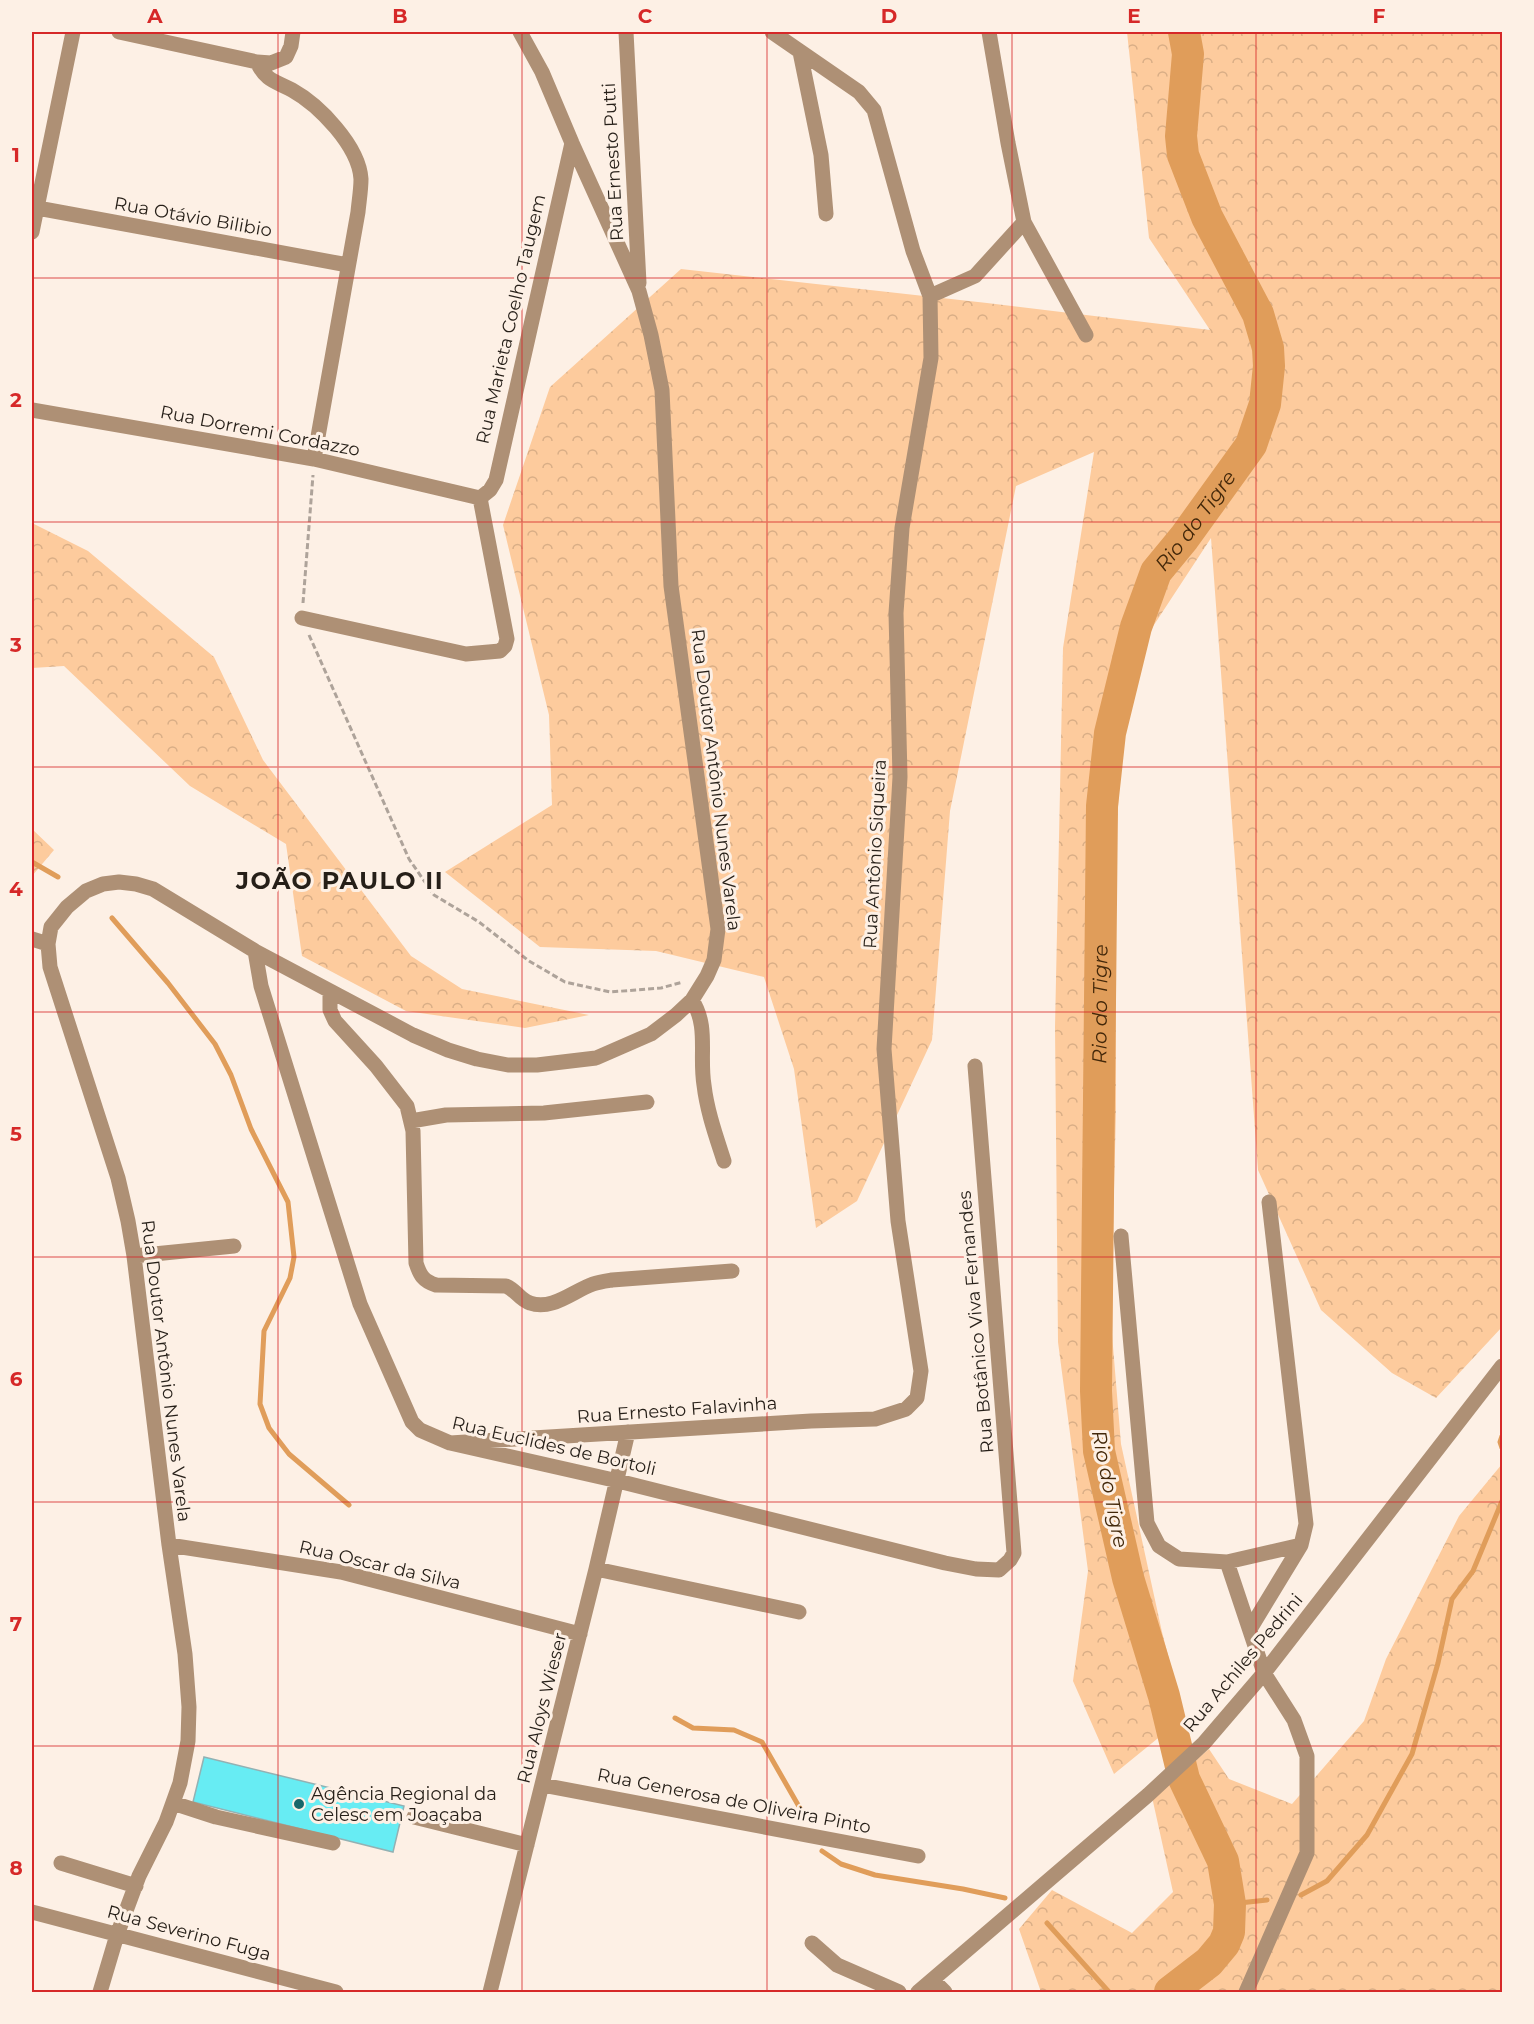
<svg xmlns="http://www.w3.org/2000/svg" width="1534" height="2024" viewBox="0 0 1534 2024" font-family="Montserrat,sans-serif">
  <defs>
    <pattern id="forest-crowns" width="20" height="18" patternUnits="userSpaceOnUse" patternTransform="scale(1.5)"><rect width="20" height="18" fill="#fdcb9d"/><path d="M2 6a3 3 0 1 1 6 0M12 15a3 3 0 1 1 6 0" fill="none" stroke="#d9ae86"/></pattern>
  </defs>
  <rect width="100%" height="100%" fill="#fdf0e5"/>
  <path fill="url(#forest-crowns)" d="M1127,32H1502V1327L1436,1398L1392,1373L1321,1310L1258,1170L1211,538L1150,631L1123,726L1116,841V1111L1113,1229L1106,1244L1104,1310L1111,1322L1121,1444L1162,1632L1184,1717L1114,1774L1073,1681L1088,1571L1058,1342L1055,1027L1063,648L1094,452L1016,486L950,811L932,1040L857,1201L816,1228L794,1069L764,977L656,951L540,947L445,872L552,805L549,715L503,525L550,387L681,269L987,303L1210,330L1149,238Z
    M32,523L88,551L214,657L263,760L411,956L462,989L589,1015L525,1028L406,1011L302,956L286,844L190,786L64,666L32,668Z
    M32,829L54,850L32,876Z
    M1502,1464V1992H1041L1019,1929L1052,1890L1132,1933L1173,1892L1152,1797L1209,1749L1229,1779L1292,1804L1364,1721L1386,1659L1459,1516Z"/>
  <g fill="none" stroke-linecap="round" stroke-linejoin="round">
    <path stroke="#e09d5a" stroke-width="5" d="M32,862L58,877
      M112,918L168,983L215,1044L231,1075L251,1129L288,1202L294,1257L290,1278L264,1331L260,1404L269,1428L289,1454L349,1505
      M1502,1436L1500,1442L1502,1448
      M675,1718L693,1728L734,1730L762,1742L805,1817
      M822,1851L841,1864L875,1875L963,1889L1005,1898
      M1301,1895L1327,1881L1367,1835L1412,1754L1438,1663L1452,1599L1473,1571L1502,1501
      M1230,1904L1267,1900
      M1047,1923L1109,1992"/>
    <path stroke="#e09d5a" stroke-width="32" id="s1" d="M1170,1992L1209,1962L1224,1944L1229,1932L1230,1904L1223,1861L1184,1779L1164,1696L1128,1578L1099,1451L1096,1391L1102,806L1110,733L1136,627L1156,572L1184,538L1251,445L1265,404L1269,366L1268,348L1258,314L1207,217L1183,155L1181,136L1188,54L1184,32"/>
  </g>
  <path fill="#67ecf3" stroke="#93b1b3" stroke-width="1.5" d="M204,1757L404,1806L393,1852L193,1802Z"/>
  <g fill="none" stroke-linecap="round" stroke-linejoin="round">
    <path stroke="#aea39a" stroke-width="3" stroke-dasharray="6 3" stroke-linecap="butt" d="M303,603L313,475
      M309,635L409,859L434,895L479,922L529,961L565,982L610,992L661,988L683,982"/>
    <path stroke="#ae9075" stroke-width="15" d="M119,32L257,62C266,81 275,81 292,90C319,105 359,146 361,179C361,190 359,201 358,212L314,459
      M626,32L639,283
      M989,32L1008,143L1024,222L1086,335
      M800,52L821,155L826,214
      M257,62L271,63L286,57L291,46L293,32
      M32,207L348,265
      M32,232L73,32
      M930,296L975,276L1024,222
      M32,410L314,459L480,498
      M480,498L490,490L496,480L572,143
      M302,618L466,654L500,651L505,646L507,639L480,498
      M32,939L48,944
      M255,951L261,986L360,1304L412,1422L420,1430L450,1443L618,1481L945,1563L976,1569L999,1570L1010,1560L1014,1553L975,1066
      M330,991V1010L335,1021L376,1066L407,1106L413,1131L416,1263C420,1275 423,1281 436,1285L506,1286C516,1290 520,1300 530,1303C552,1311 573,1291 593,1284C599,1282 606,1281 612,1280L732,1271
      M692,1000C709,1026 699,1055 704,1085C707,1111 716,1136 724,1161
      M411,1121L446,1115L544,1113L647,1102
      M1121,1236L1147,1523L1159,1546L1179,1559L1227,1562L1264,1673L1294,1720L1307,1756V1853L1246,1992
      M134,1256L234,1246
      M450,1443L811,1421L875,1419L906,1409L917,1398L921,1371L898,1221L884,1049L900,777L896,613L902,528L931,358L930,296L913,251L874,110L859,92L772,32
      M169,1545L341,1572L580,1634
      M1227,1562L1301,1545
      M596,1569L799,1612
      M1250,1629L1301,1545L1306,1524L1269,1202
      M542,1785L918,1856
      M173,1803L216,1817L333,1843
      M414,1817L527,1845
      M61,1863L136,1886
      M32,1912L336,1992
      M812,1943L837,1965L899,1992
      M933,1980L945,1992
      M100,1992L117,1935L139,1876L166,1822L180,1783L188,1741L189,1707L185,1654L169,1545L134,1256L128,1221L118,1178L50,967L48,944L51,927L67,907L86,891L103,884L119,882L136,884L153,889L255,951L413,1035L448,1050L477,1059L508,1065H537L596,1058L651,1034L676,1015L692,1000L707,976L714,960L718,929L671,586L662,390L651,335L639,291L572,143L542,72L520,32
      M490,1992L596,1569L628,1432
      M918,1992L1148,1795L1204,1743L1264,1673L1502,1366"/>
  </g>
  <path fill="none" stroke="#d62828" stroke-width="1.5" stroke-opacity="0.55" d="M278,32V1992M522,32V1992M767,32V1992M1012,32V1992M1256,32V1992M32,278H1502M32,522H1502M32,767H1502M32,1012H1502M32,1257H1502M32,1502H1502M32,1746H1502"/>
  <circle fill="#18666a" stroke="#fdf0e5" stroke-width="2" cx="299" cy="1804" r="6"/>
  <g text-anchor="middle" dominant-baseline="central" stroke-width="6" stroke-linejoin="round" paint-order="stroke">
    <g font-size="18" fill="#261f18" stroke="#fdf0e5">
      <text transform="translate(613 162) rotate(-93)">Rua Ernesto Putti</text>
      <text transform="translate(193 217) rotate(10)">Rua Otávio Bilibio</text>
      <text transform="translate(511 319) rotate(-77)">Rua Marieta Coelho Taugem</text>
      <text transform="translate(260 431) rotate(11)">Rua Dorremi Cordazzo</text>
      <text transform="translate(716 780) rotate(83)">Rua Doutor Antônio Nunes Varela</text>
      <text transform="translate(875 854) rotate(-87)">Rua Antônio Siqueira</text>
      <text transform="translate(976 1322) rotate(-95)">Rua Botânico Viva Fernandes</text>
      <text transform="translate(166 1371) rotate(83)">Rua Doutor Antônio Nunes Varela</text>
      <text transform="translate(677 1410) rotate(-4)">Rua Ernesto Falavinha</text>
      <text transform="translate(554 1446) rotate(13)">Rua Euclides de Bortoli</text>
      <text transform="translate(380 1565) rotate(13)">Rua Oscar da Silva</text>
      <text transform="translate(1243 1663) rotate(-50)">Rua Achiles Pedrini</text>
      <text transform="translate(542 1708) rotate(-76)">Rua Aloys Wieser</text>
      <text transform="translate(734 1801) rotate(11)">Rua Generosa de Oliveira Pinto</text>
      <text transform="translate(189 1933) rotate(15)">Rua Severino Fuga</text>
    </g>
    <g font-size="18" fill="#261f18" stroke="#fdf0e5" text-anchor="start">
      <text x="311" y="1794">Agência Regional da<tspan x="311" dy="21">Celesc em Joaçaba</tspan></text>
    </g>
    <g font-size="20" font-style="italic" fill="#43280a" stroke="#fdf0e5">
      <text stroke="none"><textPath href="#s1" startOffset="1538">Rio do Tigre</textPath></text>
      <text stroke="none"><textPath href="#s1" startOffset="1034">Rio do Tigre</textPath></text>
      <text transform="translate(1110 1489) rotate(79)">Rio do Tigre</text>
    </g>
    <g font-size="24" font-weight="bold" letter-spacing="1.5" fill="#261f18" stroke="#fdf0e5">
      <text x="340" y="880">JOÃO PAULO II</text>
    </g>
  </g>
  <rect width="1534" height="2024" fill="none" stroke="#fdf0e5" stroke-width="66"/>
  <rect x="33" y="33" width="1468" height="1958" fill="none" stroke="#d62828" stroke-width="2"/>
  <g font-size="20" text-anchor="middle" font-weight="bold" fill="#d62828">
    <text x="155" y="23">A</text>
    <text x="400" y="23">B</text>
    <text x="645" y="23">C</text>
    <text x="889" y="23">D</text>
    <text x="1134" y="23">E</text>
    <text x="1379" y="23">F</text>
    <text x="16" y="162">1</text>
    <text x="16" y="407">2</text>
    <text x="16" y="652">3</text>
    <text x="16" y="896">4</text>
    <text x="16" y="1141">5</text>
    <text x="16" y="1386">6</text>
    <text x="16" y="1631">7</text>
    <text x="16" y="1875">8</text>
  </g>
</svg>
